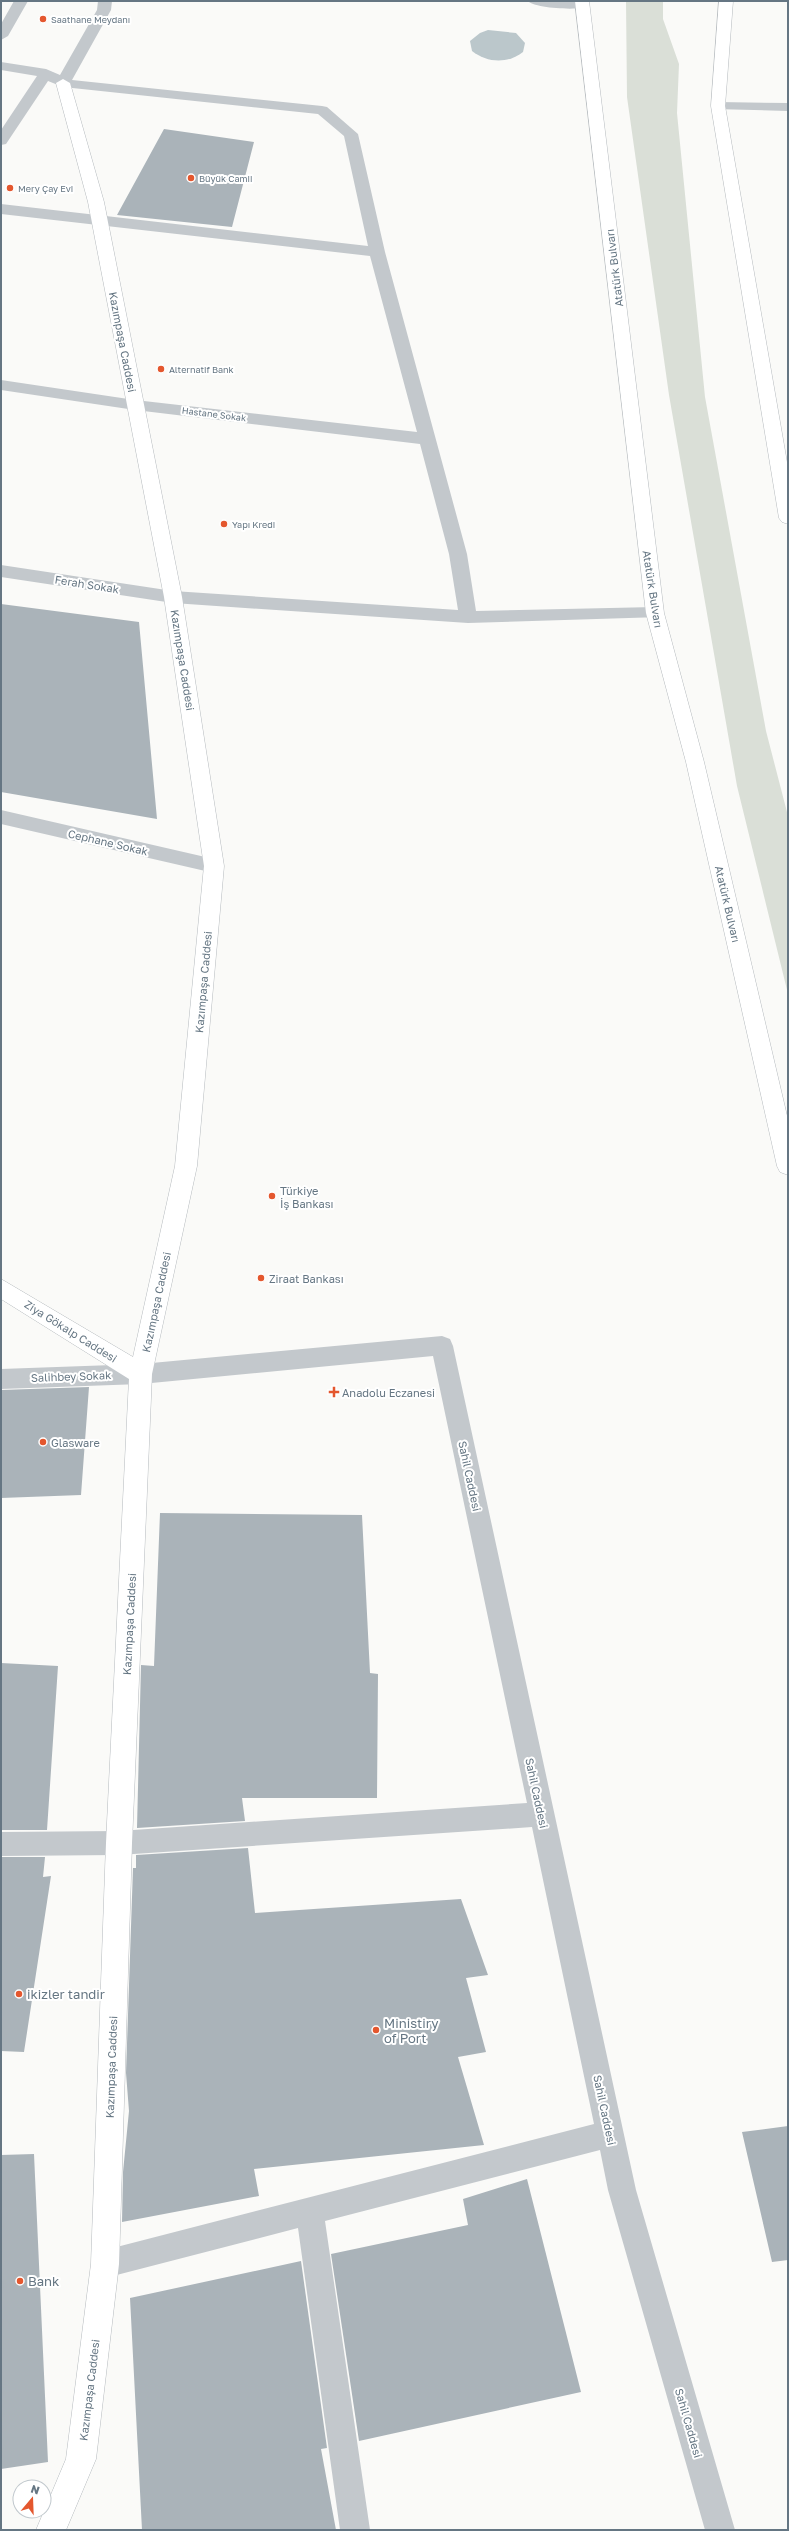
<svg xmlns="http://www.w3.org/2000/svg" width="789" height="2531" viewBox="0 0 789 2531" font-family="'Golos Text',sans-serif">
  <rect width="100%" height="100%" fill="#fafaf8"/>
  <path fill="#dadfd7" d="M626,1H663V19L679,64L677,113L705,397L766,731L788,816V994L737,786L669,395L627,97Z"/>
  <path fill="#bbc7cb" d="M488,30L516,33L525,43L523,52C508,64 487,63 472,51L470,41L480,33Z"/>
  <path fill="#aab3b9" d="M164,129L254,142L232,227L117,215Z
    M1,604L139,622L157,819L1,792Z
    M89,1387L81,1495L1,1498V1390Z
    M160,1513L362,1515L370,1673L378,1674L377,1798H242L245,1821L137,1828L141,1665L154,1666Z
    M1,1663L58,1666L47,1830H1Z
    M248,1848L255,1913L461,1899L488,1975L466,1978L486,2052L458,2057L484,2145L254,2169L259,2196L122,2222L123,2172L129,2111L126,2073L133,1868H136V1855Z
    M1,1857H45L43,1877L51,1876L24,2052L1,2051Z
    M788,2126V2260L772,2262L742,2132Z
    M34,2154L48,2462L1,2469V2155Z
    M527,2179L581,2392L359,2441L331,2254L468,2225L463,2199Z
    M301,2261L327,2448L321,2449L336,2530H142L130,2298Z"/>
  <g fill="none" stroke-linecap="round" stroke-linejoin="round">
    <g stroke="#b5babe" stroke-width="1">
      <path id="major" d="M575,1H589L664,613L704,762L788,1120V1175L780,1172L777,1166L686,762L646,613Z
        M719,1H733L725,106L788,468V524L782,522L779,518L711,106Z
        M63,79L70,83L104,202L182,597L224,866L197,1166L152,1374L132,1843L119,2264L96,2459L66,2530H36L66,2459L91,2264L106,1843L129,1379L1,1299V1279L133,1357L175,1166L204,866L164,597L88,202L56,83Z"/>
    </g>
    <path fill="#c3c8cc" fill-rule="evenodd" d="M14,1H28L8,36L1,40V24Z
      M98,1H112L111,10L72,80L322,106L327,107L358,134L385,252L467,554L476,611L655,607L661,609L664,613L661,617L468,623L173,603L1,577V565L173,591L458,610L449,554L420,444L135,410L1,390V380L135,400L417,432L370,256L1,214V204L368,246L344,136L318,114L63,87L48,81L6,144L1,145V130L37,76L1,70V62L46,69L60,75L97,10Z
      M528,1H583L589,5C585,12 532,8 528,1Z
      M718,102L788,103V111L713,109L711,106L713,103Z
      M1,810L214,859L221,861L224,866L221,871L214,873L1,824Z
      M442,1336L450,1339L453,1346L636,2190L735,2530H705L608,2190L600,2150L325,2221L370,2530H340L298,2228L105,2278L95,2274L91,2264L95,2254L105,2250L594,2124L532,1827L119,1855L1,1856V1832L119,1831L527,1803L433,1356L141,1384L1,1389V1369L141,1364Z"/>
    <use href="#major" fill="#fff" fill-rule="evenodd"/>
  </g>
  <g fill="#e4572e" stroke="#fff" stroke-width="1.5">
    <circle cx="43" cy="19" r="4"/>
    <circle cx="191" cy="178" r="4"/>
    <circle cx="10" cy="188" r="4"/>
    <circle cx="161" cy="369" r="4"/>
    <circle cx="224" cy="524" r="4"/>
    <circle cx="272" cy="1196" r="4"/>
    <circle cx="261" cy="1278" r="4"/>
    <path d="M332 1386h4v4h4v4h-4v4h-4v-4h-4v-4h4z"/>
    <circle cx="43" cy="1442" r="4"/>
    <circle cx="19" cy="1994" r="4"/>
    <circle cx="376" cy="2030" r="4"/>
    <circle cx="20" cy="2281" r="4"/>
  </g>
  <g text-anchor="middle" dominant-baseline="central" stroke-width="4" stroke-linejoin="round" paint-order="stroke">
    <g font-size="9" fill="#657683" stroke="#fff" text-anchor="start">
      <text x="51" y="19">Saathane Meydanı</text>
      <text x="199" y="178">Büyük Camii</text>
      <text x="18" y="188">Mery Çay Evi</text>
      <text x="169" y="369">Alternatif Bank</text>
      <text x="232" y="524">Yapı Kredi</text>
    </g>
    <g font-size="9" fill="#657683" stroke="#fff">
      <text transform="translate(214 414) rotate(7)">Hastane Sokak</text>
    </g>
    <g font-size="11" fill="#657683" stroke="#fff">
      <text transform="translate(614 268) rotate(-97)">Atatürk Bulvarı</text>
      <text transform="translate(123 342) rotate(79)">Kazımpaşa Caddesi</text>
      <text transform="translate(87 584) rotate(9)">Ferah Sokak</text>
      <text transform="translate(653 589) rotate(81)">Atatürk Bulvarı</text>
      <text transform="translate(183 660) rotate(81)">Kazımpaşa Caddesi</text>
      <text transform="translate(108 842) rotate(13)">Cephane Sokak</text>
      <text transform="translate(728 904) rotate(77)">Atatürk Bulvarı</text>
      <text transform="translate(203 982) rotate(-85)">Kazımpaşa Caddesi</text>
      <text transform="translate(156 1302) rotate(-78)">Kazımpaşa Caddesi</text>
      <text transform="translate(71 1331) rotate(32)">Ziya Gökalp Caddesi</text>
      <text transform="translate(71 1376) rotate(-2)">Salihbey Sokak</text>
      <text transform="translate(470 1476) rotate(78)">Sahil Caddesi</text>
      <text transform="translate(129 1624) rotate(-87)">Kazımpaşa Caddesi</text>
      <text transform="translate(537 1793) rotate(78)">Sahil Caddesi</text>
      <text transform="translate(111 2067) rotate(-88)">Kazımpaşa Caddesi</text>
      <text transform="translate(605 2110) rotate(78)">Sahil Caddesi</text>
      <text transform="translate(89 2390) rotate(-83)">Kazımpaşa Caddesi</text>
      <text transform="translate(689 2423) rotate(74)">Sahil Caddesi</text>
    </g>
    <g font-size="11" fill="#657683" stroke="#fff" text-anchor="start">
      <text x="280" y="1190">Türkiye<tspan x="280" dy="13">İş Bankası</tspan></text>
      <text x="269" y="1278">Ziraat Bankası</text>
      <text x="342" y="1392">Anadolu Eczanesi</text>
      <text x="51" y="1442">Glasware</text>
    </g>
    <g font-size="13" fill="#657683" stroke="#fff" text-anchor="start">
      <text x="27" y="1994">ikizler tandir</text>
      <text x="384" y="2023">Ministiry<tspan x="384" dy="15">of Port</tspan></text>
      <text x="28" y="2281">Bank</text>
    </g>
  </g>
  <rect width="789" height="2531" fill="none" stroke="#657683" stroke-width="4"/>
  <g transform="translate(32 2499) rotate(19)"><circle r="19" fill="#ffffff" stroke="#c1c8cd"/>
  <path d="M0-3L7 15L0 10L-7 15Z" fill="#e4572e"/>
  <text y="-6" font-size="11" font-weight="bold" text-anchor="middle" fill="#657683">N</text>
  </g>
</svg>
